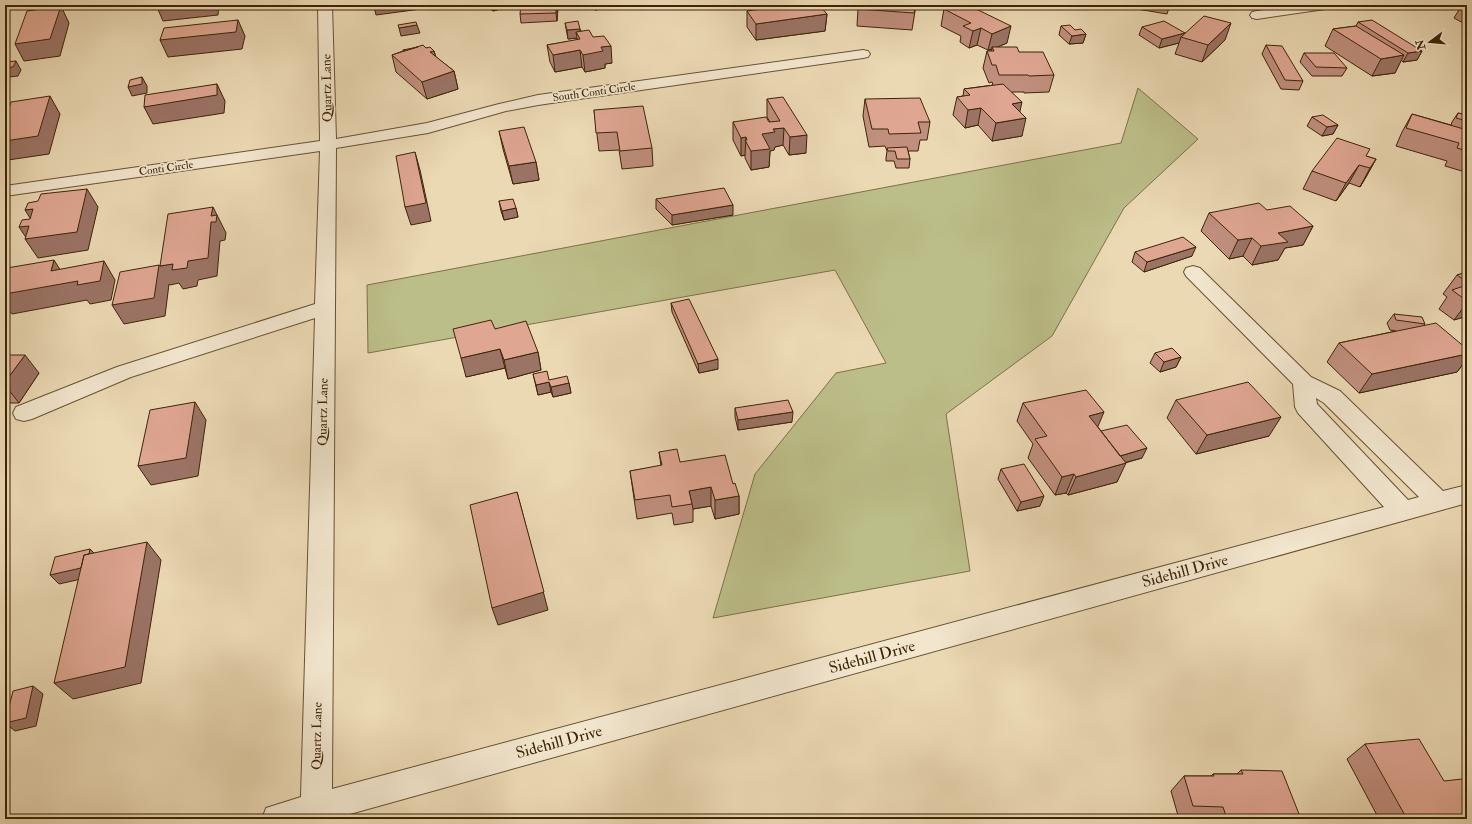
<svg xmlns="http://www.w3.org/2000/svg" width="1472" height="824" viewBox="0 0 1472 824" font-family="'IM FELL Double Pica',serif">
  <rect width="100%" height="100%" fill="#ebd9b4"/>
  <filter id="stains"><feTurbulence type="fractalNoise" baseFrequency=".005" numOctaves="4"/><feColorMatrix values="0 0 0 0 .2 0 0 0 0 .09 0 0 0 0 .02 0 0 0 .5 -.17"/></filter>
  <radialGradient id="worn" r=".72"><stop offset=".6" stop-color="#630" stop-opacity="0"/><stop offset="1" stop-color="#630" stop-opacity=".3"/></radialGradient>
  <path fill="#bcbe89" stroke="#7c7248" d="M1138,88L1198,139L1124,208L1052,336L946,414L970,571L713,618L755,474L836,373L886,363L835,270L368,353L367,285L1121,143Z"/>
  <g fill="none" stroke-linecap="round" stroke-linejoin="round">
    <g stroke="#685232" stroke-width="2">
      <path id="minor" d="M318,5H332L336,139L427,123L499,104L538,95L863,50L868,51L870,54L868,57L863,58L538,105L506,111L428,133L336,148L332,789L1384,507L1298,413L1295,407L1293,384L1186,276L1184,272L1186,268L1193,266L1200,268L1311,377L1340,391L1443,491L1467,485V503L332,819H262L266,808L301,797L315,318L131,377L32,419L24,421L16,419L13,413L16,407L117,367L315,304L320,151L5,196V186L320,141ZM1316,398L1324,403L1419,497L1408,500L1317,404Z
        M1298,5H1332L1330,8L1325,9L1257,19L1252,18L1250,15L1252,12L1257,11Z"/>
    </g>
    <use href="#minor" fill="#f2e6ce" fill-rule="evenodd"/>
  </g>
  <path fill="#c08f7e" stroke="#3d2506" d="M489,5H515L493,11L489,8Z
    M592,5H616V7L595,10Z
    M916,5L912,30L857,26L858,9Z
    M956,5L1007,43L997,47L1019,52L1054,75L1049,92L1024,93V92H1012L1020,112L1022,136L992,141L978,125L965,128L953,115L957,97L963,96L964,89L993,85L992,82L989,83L983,68L987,51H991L992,49L988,50L977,45L969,48L960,42L961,36L941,26L944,9Z
    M1065,5H1077L1076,9H1066Z
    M1113,5H1170L1167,14Z
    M1462,5H1467V25L1454,18Z
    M558,7L557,21L521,23L520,14Z
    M747,11L827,14L825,31L756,40L747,27Z
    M1358,22L1422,51L1417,60L1403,62L1401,60L1395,73L1372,76L1325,46L1333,29L1356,26Z
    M565,23L580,29L581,31L593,37L612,63L605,64V68L585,72L582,67L555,72L550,62L547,45L577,40V38L568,39Z
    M1061,26L1075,30L1086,34L1083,43L1069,44L1059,35Z
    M1142,27L1185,33L1225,40L1202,62L1175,54L1179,43L1159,48L1139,35Z
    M1266,45L1303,81L1299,90L1281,89L1262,54Z
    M426,48L434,51L436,57L454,71L458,89L427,99L396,72L392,55L403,51V50Z
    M1304,53L1347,68L1342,76H1312L1300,62Z
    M767,99L806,153L789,155L783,145L775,147L774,150L770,151L769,167L751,170L745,158V155L741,156L733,140V122H770L767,117Z
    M865,99L930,122L927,140H920L918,151H908L910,159L909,168H896L894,161H886V158L887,151L885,146L869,147L863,116Z
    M594,110L652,148L653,166L622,169L619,150L599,151Z
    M1458,113L1467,115V168L1465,172L1445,166L1447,161L1396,146L1402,132L1412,114L1451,125L1452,122Z
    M1312,117L1338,125L1333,134L1322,136L1307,126Z
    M499,131L536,162L539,180L513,184L503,149Z
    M1366,156L1376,159L1366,177L1360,187L1349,183L1336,201L1303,189L1312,171Z
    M656,199L733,215L672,225L656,209Z
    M499,201L516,208L518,217L504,220L501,211Z
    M1267,210L1313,226L1303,245L1285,248L1278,260L1252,265L1243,256L1229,259L1201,231L1209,213Z
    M1135,252L1192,256L1144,272L1132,262Z
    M1467,272V316L1454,320L1439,309L1447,297L1443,294L1457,275Z
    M671,303L718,369L699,373L672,312Z
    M1394,314L1425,324L1424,325L1467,349V359L1457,372L1359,393L1327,362L1339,343L1396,331L1390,330L1387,323Z
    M495,329L538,352L541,370L508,379L505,368L466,377Z
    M1155,353L1181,357L1176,367L1160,372L1150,363Z
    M5,355L39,373L19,403H5Z
    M533,374L549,380L569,383L571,393L553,397L551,392L538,395Z
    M1176,400L1269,436L1196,454L1167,418Z
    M1023,403L1098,427L1101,431L1142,458L1125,463L1117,482L1068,495L1066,493L1055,495L1028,458L1033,444L1017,421Z
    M735,408L792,422L738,430L735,417Z
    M659,452L680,462L733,484L739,496V514L715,519L711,506L693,509V522L674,525L672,513L637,519L630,471L661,466Z
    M1001,469L1040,506L1017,511L998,479Z
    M1365,744L1444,781L1467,819H1379L1347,759Z
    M1241,770L1301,819H1179L1171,791L1184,776H1211L1213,774H1237Z"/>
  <path fill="#9c7466" stroke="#3d2506" d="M156,5H219L218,15L163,21Z
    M383,5H420L421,9L376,15L374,6Z
    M478,5H485L478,7Z
    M492,5H515L493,11Z
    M556,5H558V7L557,21L556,13Z
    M595,5H616V7L595,10Z
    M61,6L69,23L60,56L24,61L15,44Z
    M827,14L825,31L756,40V24Z
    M238,20L245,36L242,49L168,57L160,40Z
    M1231,23L1225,40L1202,62L1208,45Z
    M417,25L420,33L401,36L399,28Z
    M1011,26L1007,43L993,49L992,47V49L988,50L992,34Z
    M981,28L977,45L969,48L973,31Z
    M580,29L581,37L576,32L577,38L568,39L567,30Z
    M1185,33L1181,37L1179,43L1159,48L1162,39Z
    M1086,34L1083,43L1069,44L1072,36Z
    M611,46L612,63L605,64V68L585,72L583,55L601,47Z
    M580,50L582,67L555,72L553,55Z
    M434,51L438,68L430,52Z
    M1422,51L1417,60L1403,62L1408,53Z
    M1404,55L1395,73L1372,76L1381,59Z
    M16,61L21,70L18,76L9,77L8,75H5V67Z
    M454,71L458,89L427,99L422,82Z
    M142,77L147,86V93L132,96L128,87Z
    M217,84L225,101L224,113L153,124L144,107Z
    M50,96L60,114L49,154L8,160L5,156V141Z
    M1022,102L1018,120L1012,104Z
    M981,108L978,125L965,128L968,110Z
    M1026,118L1022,136L992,141L996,123Z
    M1338,125L1333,134L1322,136L1327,127Z
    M784,128L783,145L775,147L774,150L770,151L769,167L751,170V151L762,134L773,129Z
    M807,135L806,153L789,155L790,137Z
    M746,137L745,155L741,156V138Z
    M415,152L420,170L431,221L411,225L405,207Z
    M1376,159L1366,177L1360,187L1370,168Z
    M536,162L539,180L513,184L509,166Z
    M1359,165L1349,183L1336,201L1346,183Z
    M87,189L98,207L88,250L38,258L25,239H27L19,227Z
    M733,205V215L672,225V215Z
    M213,207L226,233L225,240L220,241L217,276L198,280L197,286L183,289L179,283L170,285L169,284L165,316L124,324L112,305L159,265L160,266L188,261Z
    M516,208L518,217L504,220L502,211Z
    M33,209L37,229L25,210Z
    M1313,226L1303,245L1285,248L1278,260L1252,265L1261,246L1278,233Z
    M1252,238L1243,256L1229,259L1238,240Z
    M1196,247L1192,256L1144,272L1147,262Z
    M54,260L66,279L104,261L115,280L111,300L90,304L87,300L12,314L5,306V294L51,271Z
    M1467,303V316L1454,320Z
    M500,349L505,368L466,377L461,358Z
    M538,352L541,370L508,379L504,360Z
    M1467,354V359L1457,372L1359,393L1372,374Z
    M25,355L39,373L19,403L5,385V382Z
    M1181,357L1176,367L1160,372L1164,362Z
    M718,359V369L699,373L698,364Z
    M549,382L551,392L538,395L536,385Z
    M569,383L571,393L553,397L551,387Z
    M195,402L206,420L198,476L151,485L138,466Z
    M793,412L792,422L738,430V420Z
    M1104,412L1096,431L1089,416Z
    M1281,417L1269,436L1196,454L1207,435Z
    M1147,448L1142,458L1112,466L1117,457Z
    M1126,463L1117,482L1068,495L1076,477Z
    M1074,474L1066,493L1055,495L1062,477Z
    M711,487V506L693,509L692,504L689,491Z
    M517,492L548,610L498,625L492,608Z
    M739,496V514L715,519V500Z
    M1044,496L1040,506L1017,511L1021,502Z
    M147,542L161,560L141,683L73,699L54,683Z
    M90,549L99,558L95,576L59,584L50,575Z
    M33,686L43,694L36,726L15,731L5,723Z"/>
  <path fill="#dfa692" stroke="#3d2506" d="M374,5H383L374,6Z
    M521,5H556V13L520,14Z
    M791,5H819L827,14L756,24L747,11Z
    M859,5H916L914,13L858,9Z
    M956,5H968L1011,26L992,34L981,28L973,31L963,26L971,23L944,9Z
    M61,6L50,39L15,44L27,11Z
    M1204,16L1231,23L1208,45L1181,37Z
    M238,20L236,32L160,40L164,28Z
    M1372,20L1422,51L1408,53L1358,22Z
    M578,21L580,29L567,30L565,23Z
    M1164,21L1185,33L1162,39L1142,27Z
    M416,22L417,25L399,28L398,25Z
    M1070,25L1075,30L1081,29L1086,34L1072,36L1061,26Z
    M1356,26L1404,55L1381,59L1333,29Z
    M589,30L593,37L604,36L611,46L601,47L603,51L583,55L580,50L553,55L547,45L580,39L576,32Z
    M423,45L426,48L430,47L434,51L430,52L454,71L422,82L392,55Z
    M1266,45L1282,46L1303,81L1285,80Z
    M418,47L404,51L403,50Z
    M992,47H1017L1019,52H1043L1054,75L1029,76L1028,75H999L996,65H992L987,51H994Z
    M1304,53H1334L1347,68L1316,67Z
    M16,61L13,67L5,68V62Z
    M142,77V84L128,87L130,80Z
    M217,84V95L144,107L145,95Z
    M1003,84L1022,102L1012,104L1026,118L996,123L981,108L968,110L957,97L970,95L964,89Z
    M50,96L38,136L5,141V119L11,102Z
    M783,97L807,135L790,137L784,128L773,129L775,132L762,134L770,149L751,151L745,140H747L746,137L741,138L733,122L766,117L769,122L780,121L767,99Z
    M920,98L930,122H918L921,133L889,134L888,129H872L865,99Z
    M643,106L652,148L620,151L617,132L596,133L594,110Z
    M1458,113L1467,115V121L1456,118Z
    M1412,114L1467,130V151L1457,148L1459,143L1406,128Z
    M1323,115L1338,125L1327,127L1312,117Z
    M524,127L536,162L509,166L499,131Z
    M1337,138L1370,149L1366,156L1376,159L1370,168L1359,165L1346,183L1312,171Z
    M907,147L910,159H897L895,151H888L887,148Z
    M415,152L426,203L405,207L396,156Z
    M724,188L733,205L672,215L656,199Z
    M87,189L77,232L25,239L29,226L19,227L22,220L30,219L33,209L25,210L28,203L38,201L41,194Z
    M513,199L516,208L502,211L499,201Z
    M1259,203L1267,210L1290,206L1313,226L1278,233L1288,242L1261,246L1252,238L1238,240L1209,213Z
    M213,207L211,216L217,215L216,222H211L208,258L188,261L187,268L172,270L173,264L160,266L168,214Z
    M1183,237L1196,247L1147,262L1135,252Z
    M54,260L51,271L104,261L100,281L77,285L78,281L5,294V274L7,268Z
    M159,265L154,298L112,305L120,272Z
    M1467,272V282L1457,275Z
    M1467,285V301L1452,290Z
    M689,299L718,359L698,364L671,303Z
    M1394,314L1422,317L1425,324L1396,320Z
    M491,320L495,329L526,321L538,352L504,360L500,349L461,358L453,329Z
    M1436,323L1467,349V354L1372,374L1339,343Z
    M1172,348L1181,357L1164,362L1155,353Z
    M5,355H25L5,382Z
    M547,371L549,380L567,376L569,383L551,387L549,382L536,385L533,374Z
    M1248,382L1281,417L1207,435L1176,400Z
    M1086,390L1104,412L1089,416L1126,463L1076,477L1074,474L1062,477L1035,439L1047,436L1023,403Z
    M788,400L793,412L738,420L735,408Z
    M195,402L186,458L138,466L150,410Z
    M1127,425L1147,448L1120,456L1101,431Z
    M677,449L680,462L725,455L733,484L735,483L739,496L715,500L711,487L689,491L692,504L672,507L670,495L635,500L630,471L662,465L659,452Z
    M1024,464L1044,496L1021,502L1001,469Z
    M517,492L544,592L492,608L470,505Z
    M147,542L125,667L54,683L84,555Z
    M90,549L89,554L84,555L81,568L50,575L55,557Z
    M33,686L26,718L5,723L13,691Z
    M1419,739L1444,781L1462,779L1467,788V819H1407L1365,744Z
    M1241,770L1282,771L1301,819H1227L1223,807L1193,806L1184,776H1214L1213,774H1243Z"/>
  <g text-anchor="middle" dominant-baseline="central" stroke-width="3.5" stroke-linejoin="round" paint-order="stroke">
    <g font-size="11" fill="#3d2506" stroke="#f2e6ce">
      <text transform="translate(594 92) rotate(-8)">South Conti Circle</text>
      <text transform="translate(166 168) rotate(-8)">Conti Circle</text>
    </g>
    <g font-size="13" fill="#3d2506" stroke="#f2e6ce">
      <text transform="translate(327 88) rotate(-91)">Quartz Lane</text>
      <text transform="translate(323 412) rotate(-89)">Quartz Lane</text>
      <text transform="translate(317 736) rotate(-89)">Quartz Lane</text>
    </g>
    <g font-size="16" fill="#3d2506" stroke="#f2e6ce">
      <text transform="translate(1185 571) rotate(-15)">Sidehill Drive</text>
      <text transform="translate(872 657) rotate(-15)">Sidehill Drive</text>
      <text transform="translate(559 742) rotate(-15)">Sidehill Drive</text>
    </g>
  </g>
  <rect width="1472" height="824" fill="none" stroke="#ebd9b4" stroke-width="20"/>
  <rect x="6" y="6" width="1460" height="812" fill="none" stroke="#3d2506" stroke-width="2"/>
  <rect x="10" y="10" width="1452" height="804" fill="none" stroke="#3d2506"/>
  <g transform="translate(1430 42) rotate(254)" stroke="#f2e6ce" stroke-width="3" paint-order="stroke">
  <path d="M0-3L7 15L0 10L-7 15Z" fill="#3d2506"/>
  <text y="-6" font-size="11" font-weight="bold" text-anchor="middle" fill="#3d2506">N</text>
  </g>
  <rect width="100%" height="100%" filter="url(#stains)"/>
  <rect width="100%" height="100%" fill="url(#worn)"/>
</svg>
